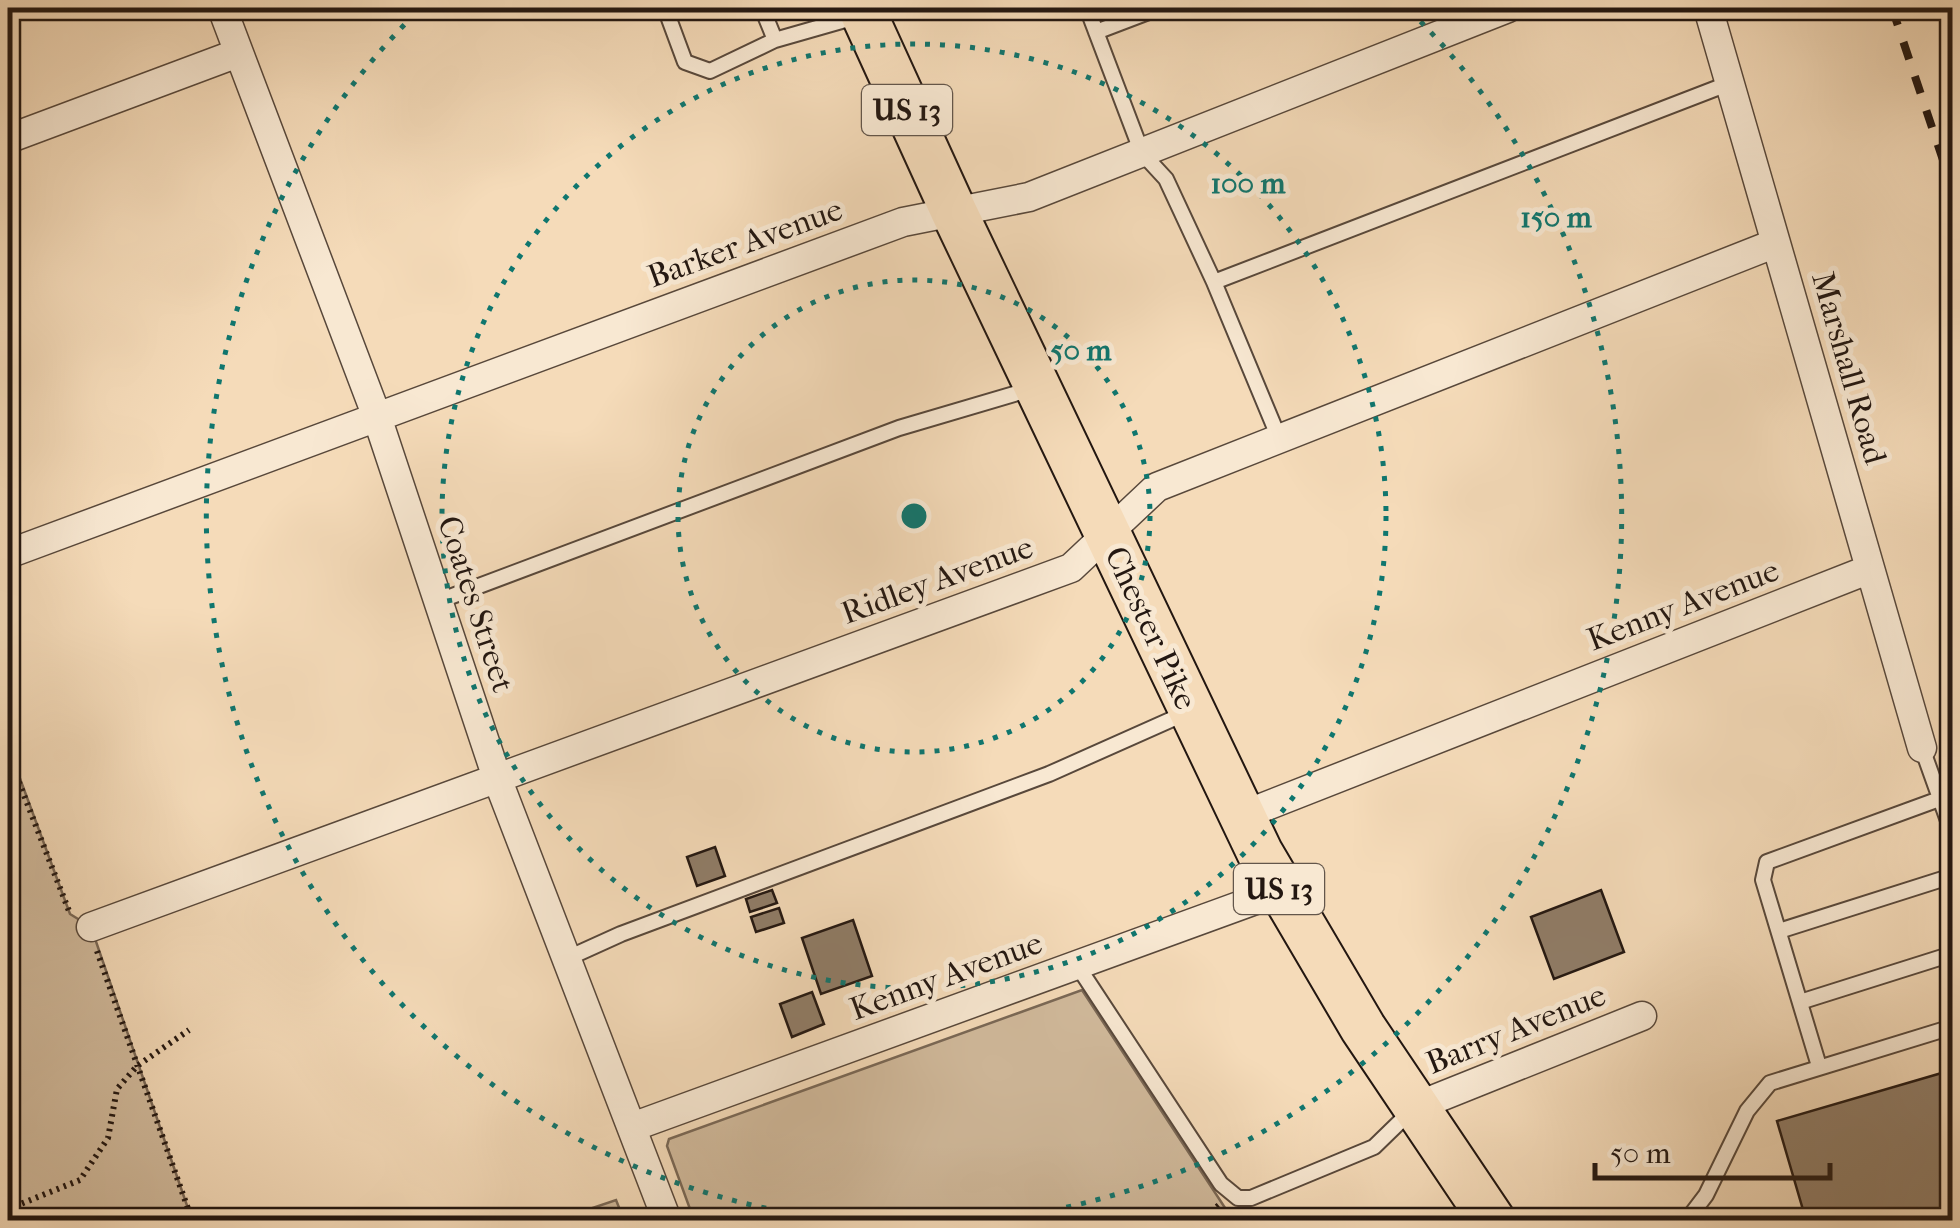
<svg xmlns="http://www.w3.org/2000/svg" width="1960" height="1228" viewBox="0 0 1960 1228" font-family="'IM FELL French Canon',serif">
  <rect width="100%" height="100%" fill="#f5dbb9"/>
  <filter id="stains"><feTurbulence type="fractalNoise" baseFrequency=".002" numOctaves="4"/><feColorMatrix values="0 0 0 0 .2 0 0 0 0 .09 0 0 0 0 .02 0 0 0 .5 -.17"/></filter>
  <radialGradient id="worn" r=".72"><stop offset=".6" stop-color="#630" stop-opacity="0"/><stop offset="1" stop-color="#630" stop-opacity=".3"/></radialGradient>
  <path fill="#d1ba9c" stroke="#7a6856" stroke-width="2.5" d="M8,746L70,914L91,927L192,1220H8Z
    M1082,990L1233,1220H694L667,1146L669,1139Z
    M616,1200L624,1220H557Z"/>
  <path fill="#907d68" stroke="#231711" stroke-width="2.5" d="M715,847L725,876L697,886L687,857Z
    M772,890L777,903L750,912L746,899Z
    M1601,890L1624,952L1554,979L1531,917Z
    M779,908L784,923L756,932L751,917Z
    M853,920L872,976L821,994L802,938Z
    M812,992L824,1024L792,1037L780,1004Z
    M1952,1070V1220H1806L1777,1121Z"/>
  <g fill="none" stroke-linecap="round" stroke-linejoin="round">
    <g stroke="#58483b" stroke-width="18">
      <path id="lane" d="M665,8L685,62L710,71L775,40L859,16
        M762,8L775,40
        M1087,8L1142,153L1166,179L1214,282L1730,83
        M1096,32L1159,8
        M1214,282L1279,438
        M439,601L899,428L1031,389
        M1922,748L1952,832
        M1779,931L1952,876
        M568,958L621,934L1049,774L1186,713
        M1077,965L1221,1184L1238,1198H1251L1374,1147L1411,1111
        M1800,1002L1952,954
        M1819,1066L1763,880L1767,862L1942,798
        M1687,1220L1706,1195L1747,1111L1770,1083L1952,1027"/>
    </g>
    <g stroke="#58483b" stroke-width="31">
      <path id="street" d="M222,8L377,417L497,778L667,1220
        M1708,8L1922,748
        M8,139L238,53
        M8,554L903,222L1029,197L1508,8
        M1241,816L1870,569
        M91,927L1071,568L1157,487L1776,243
        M1415,1107L1642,1016
        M635,1126L1280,891"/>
    </g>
    <g stroke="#231711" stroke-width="49">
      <path id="primary" d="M861,8L954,212L1260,853L1363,1028L1492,1220"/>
    </g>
    <path stroke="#231711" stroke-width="6" stroke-dasharray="2.5 5" stroke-linecap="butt" d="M8,754L69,911
      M97,951L192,1220
      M8,1209L80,1180L108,1138L117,1089L137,1066L189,1030
      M1211,1220L1213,1210L1219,1205"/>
    <use href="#lane" stroke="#f8e8d2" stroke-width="14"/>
    <use href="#street" stroke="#f8e8d2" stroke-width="28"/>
    <use href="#primary" stroke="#f5dbb9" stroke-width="45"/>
    <path stroke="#231711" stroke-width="8" stroke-dasharray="18 18" stroke-linecap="butt" d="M1892,8L1952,187"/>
  </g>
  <g fill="none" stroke="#0f766e" stroke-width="5" stroke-dasharray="5 10">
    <circle cx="914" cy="516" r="236"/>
    <circle cx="914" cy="516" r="472"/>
    <path d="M840 1220A708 708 0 0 1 418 11M1410 11A708 708 0 0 1 988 1220"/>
  </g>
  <g text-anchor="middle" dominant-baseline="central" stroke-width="10" stroke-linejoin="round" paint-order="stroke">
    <g fill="#f8e8d2" stroke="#63564b" stroke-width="2.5">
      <rect x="862" y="85" width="90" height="50" rx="8"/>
      <rect x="1234" y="864" width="90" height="50" rx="8"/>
    </g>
    <g font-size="30" font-weight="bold" fill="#231711">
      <text x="907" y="110">US 13</text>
      <text x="1279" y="889">US 13</text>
    </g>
    <g font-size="32" fill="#231711" stroke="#f8e8d2">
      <text transform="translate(745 243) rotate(-20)">Barker Avenue</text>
      <text transform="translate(1849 368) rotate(74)">Marshall Road</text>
      <text transform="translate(937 580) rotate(-20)">Ridley Avenue</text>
      <text transform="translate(476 604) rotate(72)">Coates Street</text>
      <text transform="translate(1683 605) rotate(-21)">Kenny Avenue</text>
      <text transform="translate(1151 628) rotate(65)">Chester Pike</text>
      <text transform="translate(946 976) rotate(-20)">Kenny Avenue</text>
      <text transform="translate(1516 1029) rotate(-22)">Barry Avenue</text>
    </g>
  </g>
  <circle cx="914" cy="516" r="15" fill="#0f766e" stroke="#f8e8d2" stroke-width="5"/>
  <g font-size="30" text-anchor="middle" font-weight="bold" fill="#0f766e" stroke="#f8e8d2" stroke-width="10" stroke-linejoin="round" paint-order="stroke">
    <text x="1248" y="193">100 m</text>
    <text x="1556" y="227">150 m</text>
    <text x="1081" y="360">50 m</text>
  </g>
  <rect width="1960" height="1228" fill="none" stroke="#f5dbb9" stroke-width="40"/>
  <rect x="10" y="10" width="1940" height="1208" fill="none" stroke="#231711" stroke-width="5"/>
  <rect x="20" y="20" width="1920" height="1188" fill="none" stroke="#231711" stroke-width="2.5"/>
  <path d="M1595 1163v15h235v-15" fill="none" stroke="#231711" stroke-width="5"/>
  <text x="1610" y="1163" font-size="30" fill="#231711" stroke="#f8e8d2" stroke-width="8" paint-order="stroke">50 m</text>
  <rect width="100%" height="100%" filter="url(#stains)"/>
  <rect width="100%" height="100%" fill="url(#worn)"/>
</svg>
